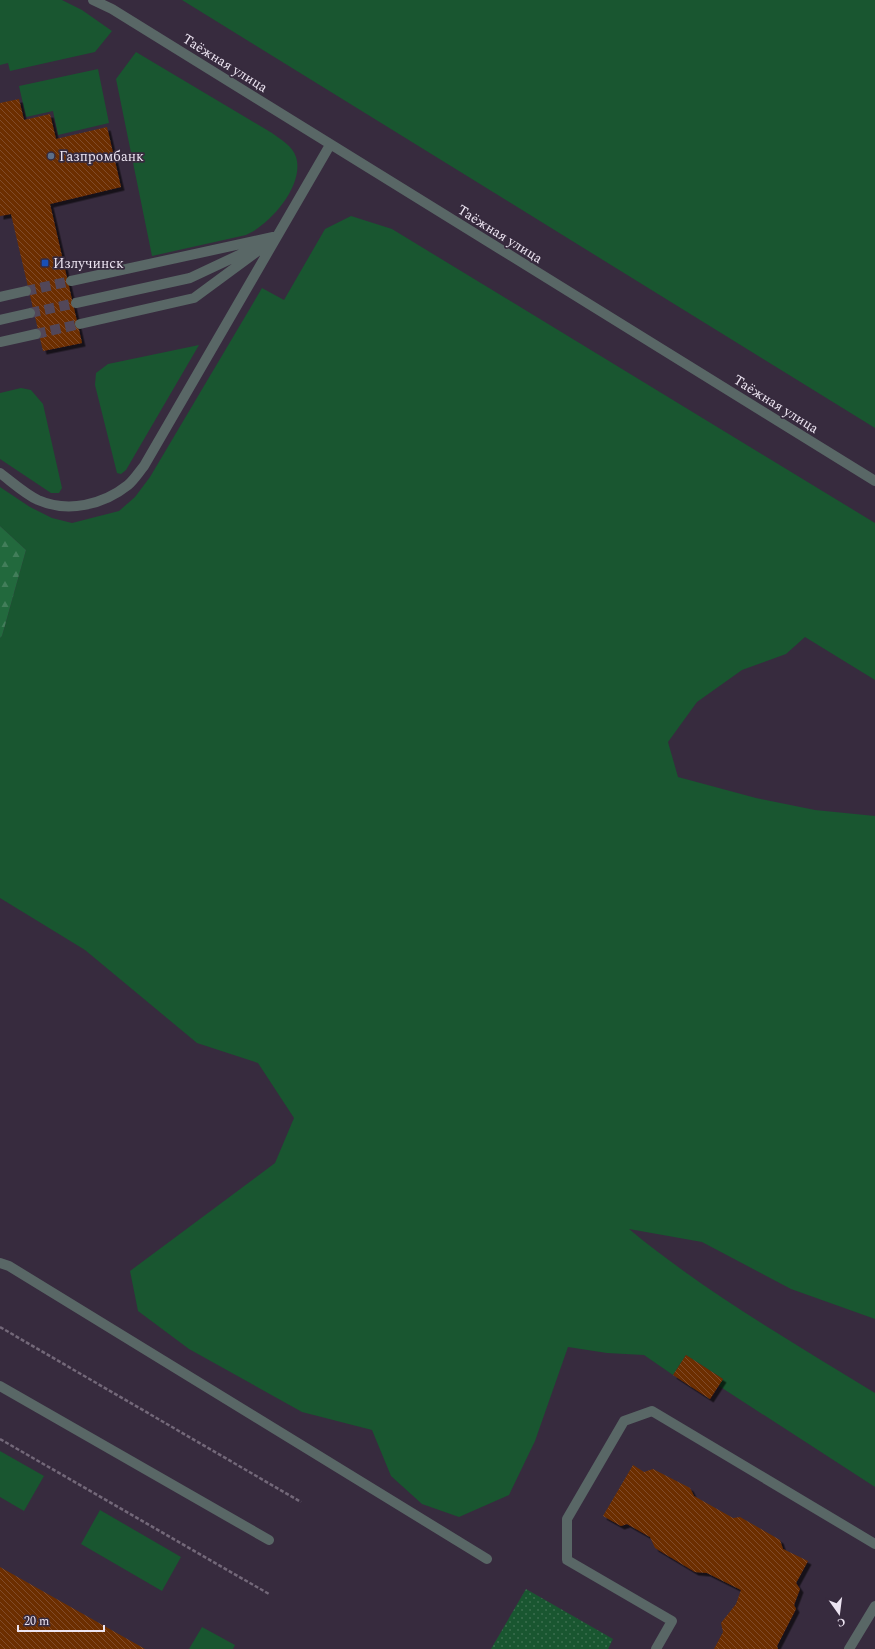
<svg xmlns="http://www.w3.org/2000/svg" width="875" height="1649" viewBox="0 0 875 1649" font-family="Spectral,serif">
  <defs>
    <pattern id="forest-firs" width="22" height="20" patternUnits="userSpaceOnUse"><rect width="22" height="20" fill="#22693d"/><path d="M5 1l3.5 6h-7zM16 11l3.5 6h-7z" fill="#427e5a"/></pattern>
    <pattern id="park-dots" width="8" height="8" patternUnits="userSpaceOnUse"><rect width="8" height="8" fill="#195630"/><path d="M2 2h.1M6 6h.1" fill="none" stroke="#3b6e4e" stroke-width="1.8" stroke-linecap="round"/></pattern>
    <pattern id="building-back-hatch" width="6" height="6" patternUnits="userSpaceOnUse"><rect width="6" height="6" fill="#6c2e05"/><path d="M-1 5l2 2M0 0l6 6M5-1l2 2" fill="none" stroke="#814c2a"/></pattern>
    <filter id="shadow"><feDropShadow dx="3.5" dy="3.5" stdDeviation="0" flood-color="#0009"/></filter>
  </defs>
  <rect width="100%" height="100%" fill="#372b3e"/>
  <path fill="#195630" d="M0,0H62L82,10L112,31L95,52L10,71L8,63L0,65Z
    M182,0H875V428Z
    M136,52L272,133C281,140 292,145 296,157C305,185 270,225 246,235L152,256L116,79Z
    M98,69L109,123L58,135L53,111L26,117L19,86Z
    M351,216L392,229L875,523V680L805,637L786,654L742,670L697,702L668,742L678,777L756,798L815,810L875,816V1319L791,1289L702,1242L629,1229C705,1292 791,1341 875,1393V1487L719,1386L723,1379L686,1355L673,1375L644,1355L607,1353L568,1347L535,1441L509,1495L459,1517L422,1504L391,1476L372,1430L302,1412L189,1349L138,1311L130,1271L275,1163L294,1118L258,1063L197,1043L85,950L0,898V638L2,636L26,550L0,526V487L30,507L52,518L72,523L119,511L135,497L150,477L262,288L284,300L325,229Z
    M199,345L126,470L121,474L117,473L95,385L96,373L108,364Z
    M21,388L31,390L43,404L62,488L59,493H51L0,459V393Z
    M0,1451L44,1476L24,1511L0,1497Z
    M100,1510L181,1557L162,1591L81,1544Z
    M202,1627L235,1645L233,1649H189Z"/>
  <path fill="url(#forest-firs)" d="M0,526L26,550L2,636L0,638Z"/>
  <path fill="url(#park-dots)" d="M526,1589L613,1639L608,1649H491Z"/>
  <path fill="url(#building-back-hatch)" filter="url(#shadow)" d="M19,99L24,120L50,114L56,139L107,127L121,187L50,204L82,343L43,351L11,214L0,216V103Z
    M686,1355L723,1379L710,1399L673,1375Z
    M633,1465L644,1472L653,1469L690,1488L694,1496L733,1518L740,1517L780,1540L783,1549L808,1561L796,1583L800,1589L794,1605L796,1609L777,1646L778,1649H714L723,1632L721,1623L736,1604L741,1590L707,1573L695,1572L655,1548L650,1537L627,1524L621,1526L603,1516Z
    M0,1567L145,1649H0Z"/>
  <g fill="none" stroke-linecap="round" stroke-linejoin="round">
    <path stroke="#524759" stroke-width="10" stroke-dasharray="10 5" stroke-linecap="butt" d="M26,291L71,281
      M30,313L76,303
      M36,334L80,324"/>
    <path stroke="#736879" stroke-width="2.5" stroke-dasharray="4 2" stroke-linecap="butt" d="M0,1327L301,1502
      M0,1439L269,1594"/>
    <path stroke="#596766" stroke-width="10" d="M93,0L112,9L875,481
      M71,281L273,237
      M0,297L26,291
      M76,303L190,278L256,247
      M0,320L30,313
      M80,324L194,298L274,239
      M0,342L36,334
      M0,473C12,482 25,494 38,500C68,513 103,505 128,485C134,480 139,472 144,466L330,145
      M0,1263L9,1266L487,1559
      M0,1386L269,1540
      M656,1649L672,1621L567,1560V1519L624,1421L652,1411L875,1544
      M849,1649L875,1606"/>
  </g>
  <circle fill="#5c6f8a" stroke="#372b3e" stroke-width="1.5" cx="51" cy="156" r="4"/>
  <rect fill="#1a4fb4" stroke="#372b3e" stroke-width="1.5" x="41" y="259" width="8" height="8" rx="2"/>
  <g text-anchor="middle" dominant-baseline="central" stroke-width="3.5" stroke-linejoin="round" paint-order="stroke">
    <g font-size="14" fill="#ece4f1" stroke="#372b3e">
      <text transform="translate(225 63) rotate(32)">Таёжная улица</text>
      <text transform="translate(500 234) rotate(32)">Таёжная улица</text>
      <text transform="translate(776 404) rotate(32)">Таёжная улица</text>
    </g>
    <g font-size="14" fill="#ece4f1" stroke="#372b3e" text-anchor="start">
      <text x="59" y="156">Газпромбанк</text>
      <text x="53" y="263">Излучинск</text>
    </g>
  </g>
  <g transform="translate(839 1613) rotate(166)" stroke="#372b3e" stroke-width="3" paint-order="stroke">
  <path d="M0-3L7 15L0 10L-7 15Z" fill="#ece4f1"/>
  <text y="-6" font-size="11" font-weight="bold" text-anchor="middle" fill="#ece4f1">С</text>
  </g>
  <path d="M18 1625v6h86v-6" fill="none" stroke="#ece4f1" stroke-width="2"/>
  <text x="24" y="1625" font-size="12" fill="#ece4f1" stroke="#372b3e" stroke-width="3" paint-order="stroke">20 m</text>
</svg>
